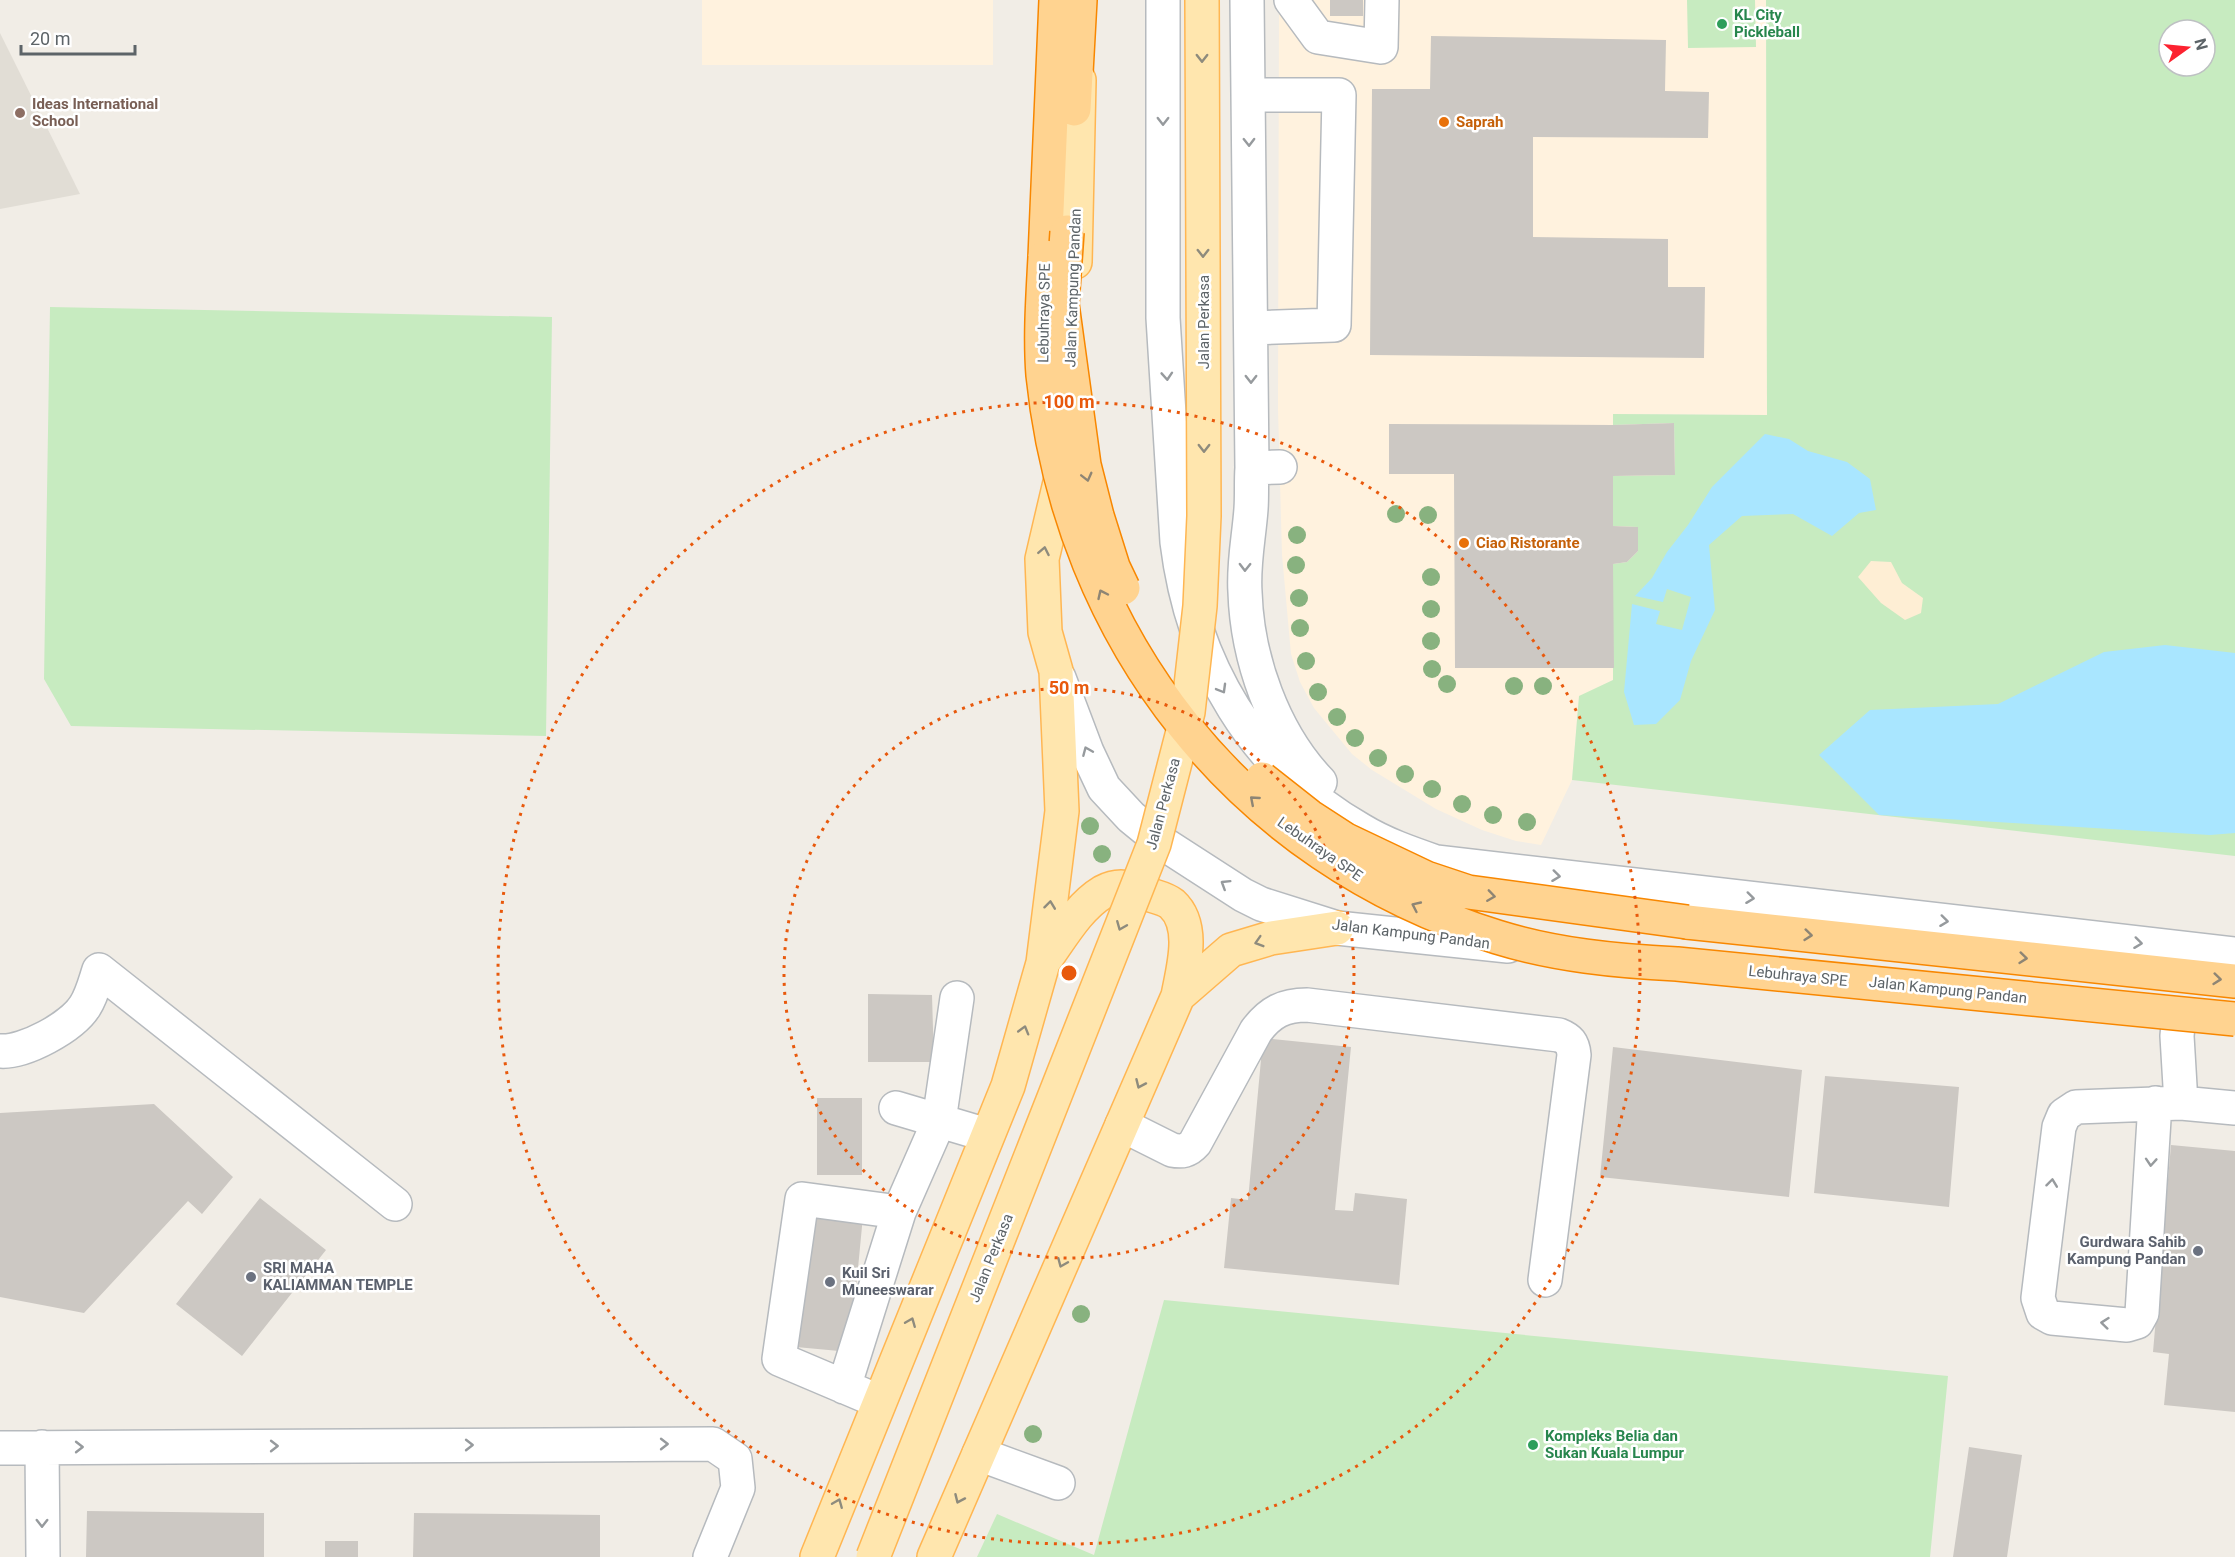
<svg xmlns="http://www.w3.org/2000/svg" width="2235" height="1557" viewBox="0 0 2235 1557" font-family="Roboto,sans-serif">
  <rect width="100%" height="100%" fill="#f1ede6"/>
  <path fill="#fff2de" d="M702,0H993V65H702Z
    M1279,0H1766L1767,415L1613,414V425L1674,423L1675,475L1638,527V551L1627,562L1614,564L1613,680L1579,697L1572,780L1541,845L1516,841L1482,830L1436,809L1372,770L1352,754L1314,708L1300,682L1291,654L1282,555L1278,409Z"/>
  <path fill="#e1ddd5" d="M0,33L80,194L0,209Z"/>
  <path fill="#c7ebc0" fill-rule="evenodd" d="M1687,0H1755L1756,47L1688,48Z
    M1766,0H2235V856L1572,780L1579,696L1613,680V564L1627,562L1638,551V527L1613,526V476L1675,475L1674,423L1613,425V414L1767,415ZM2169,30H2205V66H2169Z
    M50,307L552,317L546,736L71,726L44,679Z
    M1164,1300L1948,1376L1930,1557H977L997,1514L1094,1555Z"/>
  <path fill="#feeed4" d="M1871,561L1891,562L1902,583L1923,598L1921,613L1905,620L1881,603L1858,577Z"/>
  <path fill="#a9e6ff" d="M1765,434L1789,439L1808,451L1847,462L1870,479L1876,510L1859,513L1832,536L1793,514L1742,516L1709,545L1715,610L1691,661L1680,700L1656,724L1634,725L1624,692L1632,604L1660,611L1656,624L1682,630L1691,597L1667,589L1663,602L1635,596L1652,578L1667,552L1688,525L1712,487Z
    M2165,645L2235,653V833L2210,835L1879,815L1819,755L1870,710L1998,704L2104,652Z"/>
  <path fill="#ccc8c3" d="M1330,0H1363V16H1330Z
    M1431,36L1666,40L1665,91L1709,92L1708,138L1533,137V237L1668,239V287H1705L1704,358L1370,355L1372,89H1430Z
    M1674,423L1675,475L1613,476V526L1638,527V551L1627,562L1613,564L1614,668H1455L1454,474H1389V424L1613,425Z
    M868,994L932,995L934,1062H868Z
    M1263,1038L1351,1047L1335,1210L1353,1211L1355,1193L1407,1199L1399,1285L1224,1268L1231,1198L1248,1200Z
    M1613,1047L1802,1070L1789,1197L1600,1177Z
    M1825,1076L1959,1087L1949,1207L1814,1193Z
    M817,1098H862V1175H817Z
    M154,1104L233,1177L202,1214L188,1201L84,1313L0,1297V1113Z
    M2171,1145L2235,1151V1412L2164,1405L2169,1354L2153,1352Z
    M260,1198L326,1250L242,1356L176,1304Z
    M810,1211L863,1216L850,1352L796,1347Z
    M1969,1447L2022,1455L2007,1557H1953Z
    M87,1511L264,1513V1557H86Z
    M414,1513L600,1515V1557H413Z
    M325,1541H358V1557H325Z"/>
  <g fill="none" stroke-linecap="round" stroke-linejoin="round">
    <g stroke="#b6babe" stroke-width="36">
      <path id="minor" d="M1163,0V318L1177,542C1192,663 1252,768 1361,830C1384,844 1410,853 1436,862L2235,954
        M1247,0L1252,468C1251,481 1252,495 1251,509C1249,537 1243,564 1245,592C1247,658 1273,733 1320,782
        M1291,0L1318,37L1381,47L1382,0
        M1248,95H1339L1334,325L1251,328
        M1252,468L1280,467
        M1059,678L1087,752L1104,788L1131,817L1164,844L1243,895L1261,904L1337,928L1508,946
        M2179,1014L2177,1036L2181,1103
        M0,1051C24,1053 72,1027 85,1006C92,995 95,982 99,970L395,1204
        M2155,1103L2142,1313L2137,1322L2127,1325L2052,1318L2043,1313L2038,1298L2059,1127L2064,1115L2076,1107L2181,1103L2235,1108
        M896,1108L987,1135
        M1122,1125L1172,1150C1182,1152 1188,1151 1195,1143L1256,1031C1270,1012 1284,1005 1307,1005L1559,1035C1569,1039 1573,1043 1574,1055L1545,1280
        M899,1212L939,1121L957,998
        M844,1387L899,1212L802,1199L779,1359L878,1401
        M42,1447L43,1557
        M0,1448L713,1444L735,1459L738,1488L710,1557
        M979,1454L1058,1483"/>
    </g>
    <g stroke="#ffb652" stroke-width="36">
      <path id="major" d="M1075,262L1079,80
        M1044,961C1061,938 1078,907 1103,892C1118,884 1128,887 1142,892C1151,896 1165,898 1172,904C1196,926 1183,969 1178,996
        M817,1557L1008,1086L1043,963L1062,811L1056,671L1045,632L1042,559L1061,478L1062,463
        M934,1557L1178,996L1231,950L1271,938L1337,928"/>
    </g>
    <g stroke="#f88700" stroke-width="36">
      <path id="highway" d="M1074,109L1080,0
        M1045,257L1056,0
        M1687,922L2235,981"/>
    </g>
    <use href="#minor" stroke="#fff" stroke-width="33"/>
    <use href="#major" stroke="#ffe6ae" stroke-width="33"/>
    <use href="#highway" stroke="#ffd390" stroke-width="33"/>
    <g stroke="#ffb652" stroke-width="36" stroke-linecap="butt">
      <path id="major-bridge" d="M873,1557L1154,844L1188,712L1200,606L1204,516L1202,0"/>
    </g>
    <g stroke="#f88700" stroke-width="36" stroke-linecap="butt">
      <path id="highway-bridge" d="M1067,232L1062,304L1084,465L1097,516L1113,567L1123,588
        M1045,257C1043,296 1040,336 1043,375C1070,640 1241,858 1497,937C1555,955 1616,961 1677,964L2235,1019
        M1262,779L1309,816L1346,840L1426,878L1468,892L1687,922"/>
    </g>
    <use href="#major-bridge" stroke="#ffe6ae" stroke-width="33"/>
    <use href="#highway-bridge" stroke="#ffd390" stroke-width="33"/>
  </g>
  <g fill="#88b27f">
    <circle cx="1396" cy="514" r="9"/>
    <circle cx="1428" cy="515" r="9"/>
    <circle cx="1297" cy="535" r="9"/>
    <circle cx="1296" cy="565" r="9"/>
    <circle cx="1431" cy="577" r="9"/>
    <circle cx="1299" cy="598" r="9"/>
    <circle cx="1431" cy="609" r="9"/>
    <circle cx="1300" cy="628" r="9"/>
    <circle cx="1431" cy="641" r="9"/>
    <circle cx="1306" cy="661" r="9"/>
    <circle cx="1432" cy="669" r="9"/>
    <circle cx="1447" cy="684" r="9"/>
    <circle cx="1514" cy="686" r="9"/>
    <circle cx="1543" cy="686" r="9"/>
    <circle cx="1318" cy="692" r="9"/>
    <circle cx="1337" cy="717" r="9"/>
    <circle cx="1355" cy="738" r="9"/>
    <circle cx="1378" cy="758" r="9"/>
    <circle cx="1405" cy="774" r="9"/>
    <circle cx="1432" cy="789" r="9"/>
    <circle cx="1462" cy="804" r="9"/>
    <circle cx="1493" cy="815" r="9"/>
    <circle cx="1527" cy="822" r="9"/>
    <circle cx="1090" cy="826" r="9"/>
    <circle cx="1102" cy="854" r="9"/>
    <circle cx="1081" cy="1314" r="9"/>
    <circle cx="1033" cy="1434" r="9"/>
  </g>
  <defs><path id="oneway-chevron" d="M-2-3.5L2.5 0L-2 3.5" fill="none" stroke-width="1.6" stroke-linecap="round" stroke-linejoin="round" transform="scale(1.5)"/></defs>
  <g stroke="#8e8b7d">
    <use href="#oneway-chevron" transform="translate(1202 58) rotate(90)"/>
    <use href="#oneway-chevron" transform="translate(1203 253) rotate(90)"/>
    <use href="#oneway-chevron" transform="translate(1204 448) rotate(90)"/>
    <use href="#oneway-chevron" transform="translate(1044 551) rotate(-79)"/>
    <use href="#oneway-chevron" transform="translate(1050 905) rotate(-83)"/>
    <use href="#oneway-chevron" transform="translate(1121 926) rotate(112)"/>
    <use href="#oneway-chevron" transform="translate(1259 942) rotate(163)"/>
    <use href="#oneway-chevron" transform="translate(1024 1030) rotate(-74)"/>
    <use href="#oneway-chevron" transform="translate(1140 1084) rotate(114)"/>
    <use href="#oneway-chevron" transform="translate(1062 1263) rotate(113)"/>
    <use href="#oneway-chevron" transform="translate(911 1322) rotate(-68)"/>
    <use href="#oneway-chevron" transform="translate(959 1499) rotate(114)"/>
    <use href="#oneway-chevron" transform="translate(838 1503) rotate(-68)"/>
  </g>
  <g stroke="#969a9d">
    <use href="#oneway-chevron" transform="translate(1163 121) rotate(90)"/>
    <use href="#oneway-chevron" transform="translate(1249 142) rotate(89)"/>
    <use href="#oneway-chevron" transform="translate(1167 376) rotate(86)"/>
    <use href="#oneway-chevron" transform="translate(1251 379) rotate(90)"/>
    <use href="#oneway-chevron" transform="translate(1245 567) rotate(91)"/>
    <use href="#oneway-chevron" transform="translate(1222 689) rotate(60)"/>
    <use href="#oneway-chevron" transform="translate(1087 751) rotate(-113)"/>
    <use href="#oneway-chevron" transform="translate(1556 876) rotate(7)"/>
    <use href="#oneway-chevron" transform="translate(1225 884) rotate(-148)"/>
    <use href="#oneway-chevron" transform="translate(1750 898) rotate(7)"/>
    <use href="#oneway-chevron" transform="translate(1944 921) rotate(7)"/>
    <use href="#oneway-chevron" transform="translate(2138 943) rotate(7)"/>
    <use href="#oneway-chevron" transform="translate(2151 1162) rotate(94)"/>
    <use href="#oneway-chevron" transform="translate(2052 1183) rotate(-83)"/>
    <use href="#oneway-chevron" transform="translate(2105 1323) rotate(-174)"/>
    <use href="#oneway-chevron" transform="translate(664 1444)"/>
    <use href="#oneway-chevron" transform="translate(469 1445)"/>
    <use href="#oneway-chevron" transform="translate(274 1446)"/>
    <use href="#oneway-chevron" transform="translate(79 1447)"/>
    <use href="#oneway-chevron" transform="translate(42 1523) rotate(90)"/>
  </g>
  <g stroke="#8e8574">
    <use href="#oneway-chevron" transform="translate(1087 477) rotate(76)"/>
    <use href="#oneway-chevron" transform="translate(1102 594) rotate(-115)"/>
    <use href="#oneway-chevron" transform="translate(1254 800) rotate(-139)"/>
    <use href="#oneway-chevron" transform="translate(1491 896) rotate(8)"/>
    <use href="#oneway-chevron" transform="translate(1416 906) rotate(-155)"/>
    <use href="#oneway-chevron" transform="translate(1808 935) rotate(6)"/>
    <use href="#oneway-chevron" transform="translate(2023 958) rotate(6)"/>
    <use href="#oneway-chevron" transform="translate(2217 979) rotate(6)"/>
  </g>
  <g fill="none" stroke="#e8590c" stroke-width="3" stroke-dasharray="3 6">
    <circle cx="1069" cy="973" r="285"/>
    <circle cx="1069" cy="973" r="571"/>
  </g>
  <g fill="#2e9e5b" stroke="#fff" stroke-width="2">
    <circle cx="1722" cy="24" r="6"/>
    <circle cx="1533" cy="1445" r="6"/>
  </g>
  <circle fill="#8d6e63" stroke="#fff" stroke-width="2" cx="20" cy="113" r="6"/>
  <g fill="#e8710a" stroke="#fff" stroke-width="2">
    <circle cx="1444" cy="122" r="6"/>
    <circle cx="1464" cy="543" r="6"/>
  </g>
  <g fill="#6b7280" stroke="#fff" stroke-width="2">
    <circle cx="2198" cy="1251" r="6"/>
    <circle cx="251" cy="1277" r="6"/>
    <circle cx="830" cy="1282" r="6"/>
  </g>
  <g text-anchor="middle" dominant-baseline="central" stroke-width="5" stroke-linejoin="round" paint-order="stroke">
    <g font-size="15" font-weight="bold" fill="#27864d" stroke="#fff" text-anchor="start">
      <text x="1734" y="15">KL City<tspan x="1734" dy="17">Pickleball</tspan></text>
      <text x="1545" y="1436">Kompleks Belia dan<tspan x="1545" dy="17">Sukan Kuala Lumpur</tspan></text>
    </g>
    <g font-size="15" font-weight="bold" fill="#785e54" stroke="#fff" text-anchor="start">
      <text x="32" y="104">Ideas International<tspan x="32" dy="17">School</tspan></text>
    </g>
    <g font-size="15" font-weight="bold" fill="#c56008" stroke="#fff" text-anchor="start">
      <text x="1456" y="122">Saprah</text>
      <text x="1476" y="543">Ciao Ristorante</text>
    </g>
    <g font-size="15" fill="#5d6468" stroke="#fff">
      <text transform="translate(1073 288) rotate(-88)">Jalan Kampung Pandan</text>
      <text transform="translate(1044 313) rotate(-89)">Lebuhraya SPE</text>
      <text transform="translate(1204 322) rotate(-90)">Jalan Perkasa</text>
      <text transform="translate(1163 804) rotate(-75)">Jalan Perkasa</text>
      <text transform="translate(1320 849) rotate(35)">Lebuhraya SPE</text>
      <text transform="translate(1411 934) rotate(7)">Jalan Kampung Pandan</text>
      <text transform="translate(1798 976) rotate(6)">Lebuhraya SPE</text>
      <text transform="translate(1948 990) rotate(6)">Jalan Kampung Pandan</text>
      <text transform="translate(991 1258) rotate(-68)">Jalan Perkasa</text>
    </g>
    <g font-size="15" font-weight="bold" fill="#5b616d" stroke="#fff" text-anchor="start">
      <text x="2186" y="1242" text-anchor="end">Gurdwara Sahib<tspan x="2186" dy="17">Kampung Pandan</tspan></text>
      <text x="263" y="1268">SRI MAHA<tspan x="263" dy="17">KALIAMMAN TEMPLE</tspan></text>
      <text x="842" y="1273">Kuil Sri<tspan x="842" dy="17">Muneeswarar</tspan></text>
    </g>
  </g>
  <circle cx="1069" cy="973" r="9" fill="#e8590c" stroke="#fff" stroke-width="3"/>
  <g font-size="18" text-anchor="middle" font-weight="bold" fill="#e8590c" stroke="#fff" stroke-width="5" stroke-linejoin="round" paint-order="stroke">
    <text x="1069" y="408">100 m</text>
    <text x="1069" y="694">50 m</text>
  </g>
  <g transform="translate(2187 48) rotate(75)"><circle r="28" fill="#ffffff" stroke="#bec1c3" stroke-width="1.5"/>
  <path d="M0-4.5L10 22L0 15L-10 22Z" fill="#fc2230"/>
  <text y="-9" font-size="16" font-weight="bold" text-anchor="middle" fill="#5d6468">N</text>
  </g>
  <path d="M21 45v9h114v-9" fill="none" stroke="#5d6468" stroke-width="3"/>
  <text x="30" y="45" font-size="18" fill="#5d6468" stroke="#ffffff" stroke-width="4.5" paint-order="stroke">20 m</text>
</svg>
